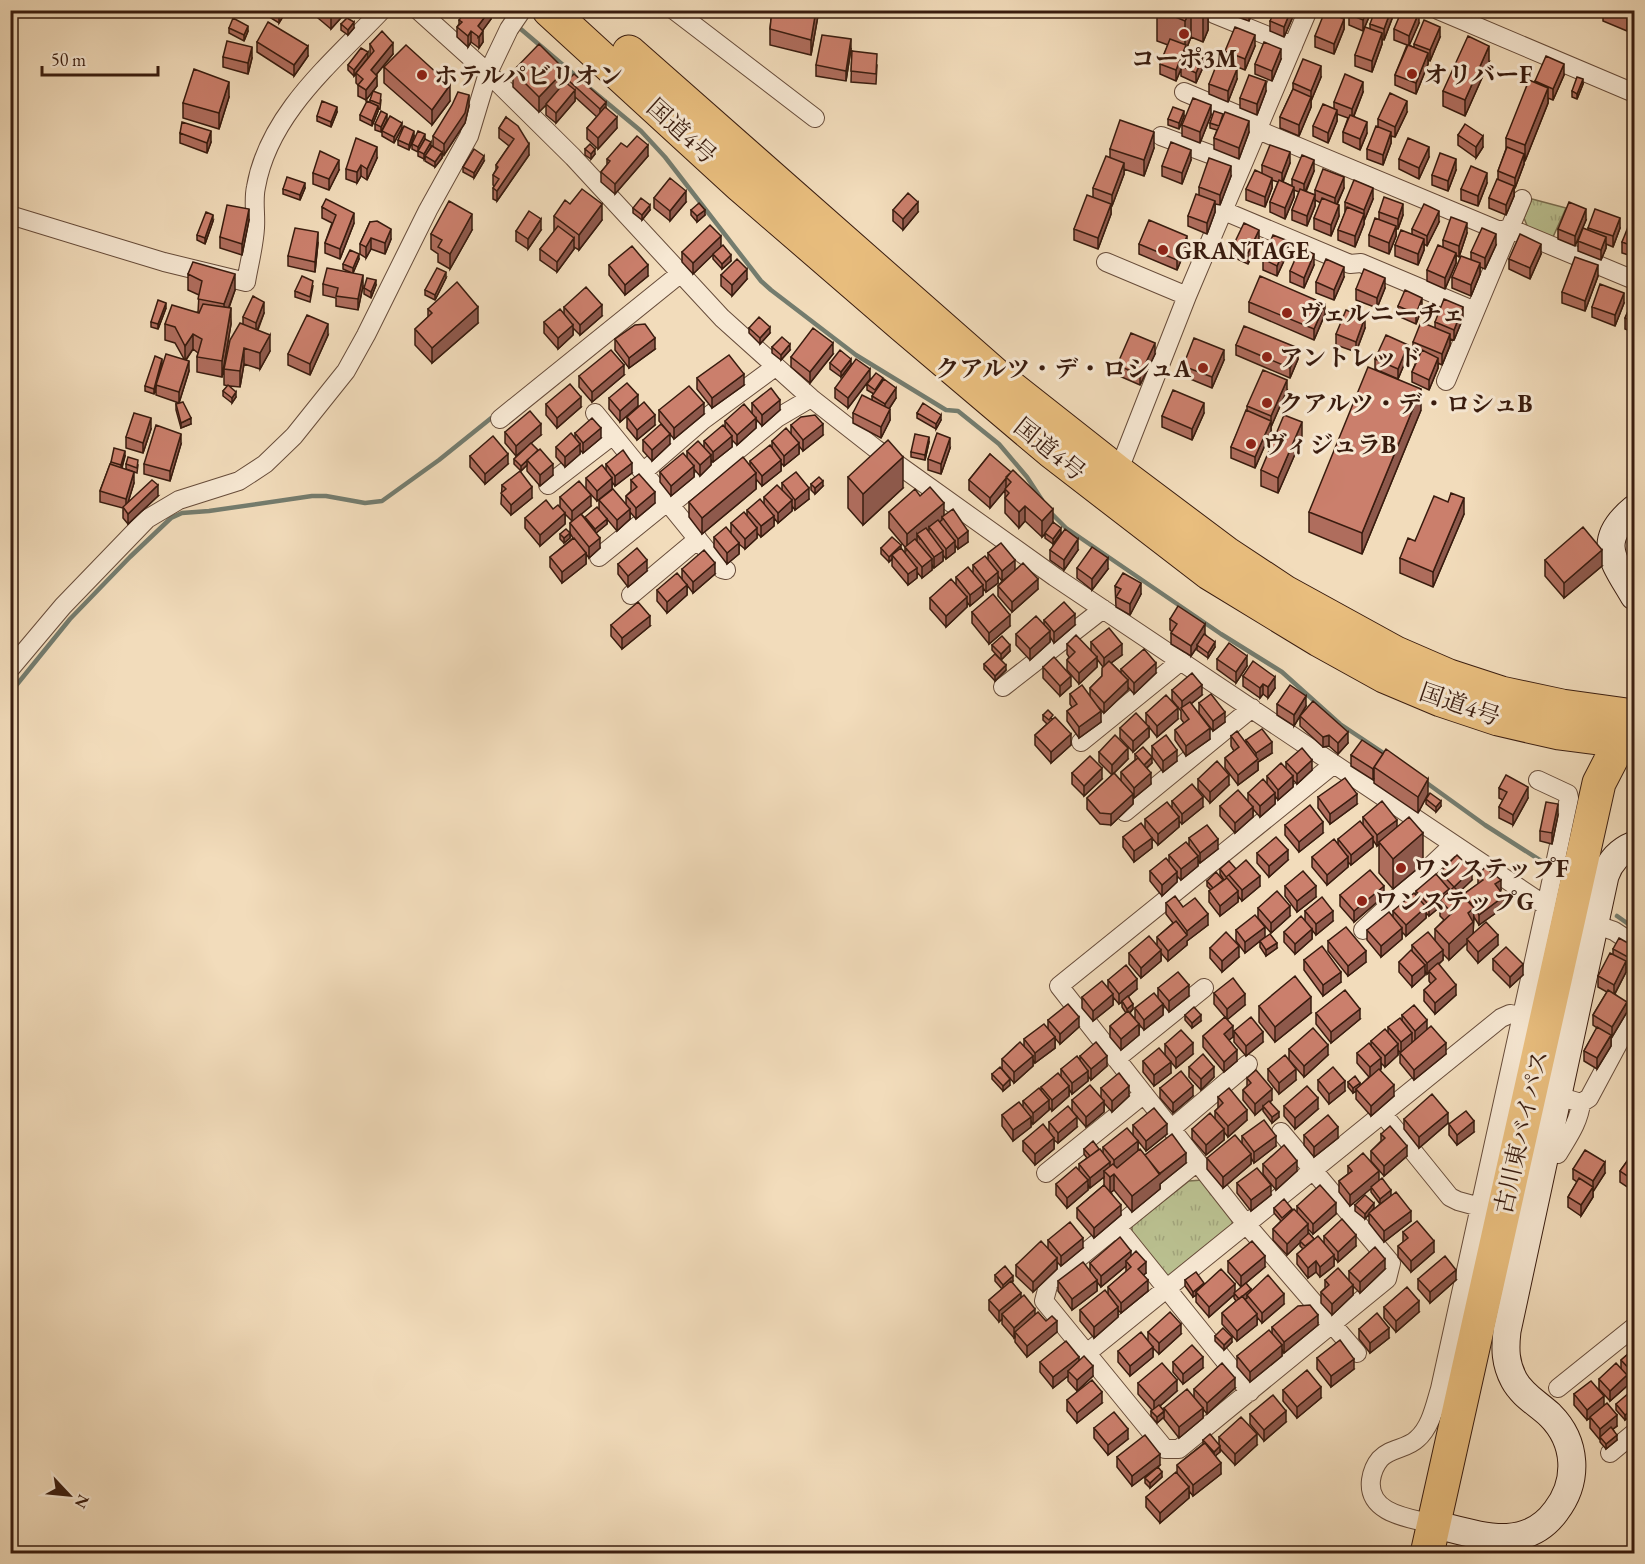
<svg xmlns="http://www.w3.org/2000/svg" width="1645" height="1564" viewBox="0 0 1645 1564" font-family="'EB Garamond','Noto Serif JP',serif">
  <defs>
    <pattern id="park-tufts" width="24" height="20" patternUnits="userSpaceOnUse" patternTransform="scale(1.5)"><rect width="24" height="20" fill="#bac090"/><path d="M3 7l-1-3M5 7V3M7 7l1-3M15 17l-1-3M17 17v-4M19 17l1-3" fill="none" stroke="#a1a47b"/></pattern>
  </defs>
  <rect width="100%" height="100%" fill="#f2dcbb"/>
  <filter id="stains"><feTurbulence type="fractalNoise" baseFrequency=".00333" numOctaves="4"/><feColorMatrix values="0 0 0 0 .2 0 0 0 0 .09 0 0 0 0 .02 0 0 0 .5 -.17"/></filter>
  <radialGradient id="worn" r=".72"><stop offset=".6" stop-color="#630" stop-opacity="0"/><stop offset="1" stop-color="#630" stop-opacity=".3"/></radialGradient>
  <path fill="url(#park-tufts)" stroke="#7a6e50" stroke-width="1.5" d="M1532,199L1566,208L1553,237L1528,228L1524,218Z
    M1202,1180L1233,1218L1231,1230L1167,1277L1132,1236V1226L1189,1181Z"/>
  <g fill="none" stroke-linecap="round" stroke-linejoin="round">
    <path stroke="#747c6e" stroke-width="4.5" d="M499,10L510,20
      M516,25L576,76
      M582,82L641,131L665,157L761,281L771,290L856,355L946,410L958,411L999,444L1027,477L1042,500
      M1050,512L1066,528L1221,634L1282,672L1340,724L1388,756
      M10,693L70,619L130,557L171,518L182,513L209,511L312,496H326L365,503L382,501L439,460L495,415
      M1424,781L1485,825L1546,864
      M1617,916L1634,928"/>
    <g stroke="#674c3a" stroke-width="20">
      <path id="street" d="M418,10L488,73L573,157L722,318L811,398L876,449L1055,577L1546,906L1440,1389C1435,1405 1431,1427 1417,1439C1407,1449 1390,1448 1380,1459C1375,1465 1372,1473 1371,1480C1367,1514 1410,1518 1433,1524
        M674,10L815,118
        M1438,10L1634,93
        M1214,14L1293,46
        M1184,92L1260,124
        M1258,130L1500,231L1509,228L1634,280
        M1161,136L1242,166
        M1224,211L1350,264L1361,263L1475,311
        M10,215L164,262L246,282C249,264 254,246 255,228C256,214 253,200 256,187C269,113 333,62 382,10
        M1106,262L1187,296
        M1446,381L1522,199
        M595,413L643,472
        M500,419L681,273
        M1118,472L1187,296L1308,10
        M548,485L613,435
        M670,505L777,418L811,398
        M599,557L667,502
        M726,570L722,569L643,472L703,420L775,367
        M631,595L698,539
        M10,669L63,606L147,519L179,500L239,481L265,464L294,436L346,371L366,335L428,210L469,136L488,73L509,29L522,10
        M1003,687L1103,609
        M1081,742L1181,661
        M1334,764L1059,986L1246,1224L1357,1353
        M1538,780L1568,794L1569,798L1546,906
        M1125,812L1252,708
        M1594,924L1614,931L1634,944
        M1363,930L1453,845
        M1116,1059L1204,988
        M1557,1096L1581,1103L1589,1098L1634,1014
        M1382,1113L1450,1197L1458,1201L1480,1207
        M1171,1129L1248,1064
        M1558,1154C1568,1137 1579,1122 1581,1103
        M1197,1162L1049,1282L1044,1301L1165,1449H1179L1387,1279L1391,1263L1281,1132
        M1046,1173L1144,1094
        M1117,1227L1250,1392
        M1087,1353L1501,1018L1510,1014L1522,1016
        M1558,1388L1634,1327
        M1610,1453L1634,1433"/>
    </g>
    <g stroke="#391c0f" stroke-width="29">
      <path id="secondary" d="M1634,509C1595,541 1613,560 1634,596
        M1433,1524C1476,1534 1525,1554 1556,1511C1579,1481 1577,1442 1550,1415C1537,1403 1522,1395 1514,1380C1505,1363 1505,1349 1507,1331L1605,876C1610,861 1619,851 1634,845"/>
    </g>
    <g stroke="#391c0f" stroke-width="35">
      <path id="highway" d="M549,10L741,186L902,325L1052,452L1209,573L1319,640L1384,676L1441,700L1498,719L1559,733L1621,741H1634
        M629,52L999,378L1118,472L1226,553L1285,592L1396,653L1449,676L1501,693L1562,706L1634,716
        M1427,1554L1599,783L1630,723"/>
    </g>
    <use href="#street" stroke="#f7e8d3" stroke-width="18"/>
    <use href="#secondary" stroke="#f7e8d3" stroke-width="27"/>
    <use href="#highway" stroke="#e9be7e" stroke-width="33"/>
  </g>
  <path fill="#af6d5d" stroke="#391c0f" stroke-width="1.5" d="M258,10H287L279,23Z
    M312,10H348L331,29L312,13Z
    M491,10V19L482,31L483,42L479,48L471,42L468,47L457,37V27L459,24V20Z
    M772,10H819L811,55L770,45V29Z
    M1157,10H1208V30L1203,42L1191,37L1186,50V54L1204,65L1196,83L1181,76V69L1176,81L1160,74V64L1168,45L1157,41Z
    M1229,10H1253L1249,21L1229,14Z
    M1294,10V14L1284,37L1270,31V21Z
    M1328,10H1347L1344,18V29L1334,54L1315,47V36L1328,12Z
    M1372,10L1363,31L1349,25V14Z
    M1393,10V16L1384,40L1382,39V44L1372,72L1355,66V55L1370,29V24Z
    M1603,10H1635V15L1627,31L1603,21Z
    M1419,23L1409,45L1414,48V44L1440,37L1430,61L1428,60V64L1416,94L1395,85V75L1407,45L1394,40V29Z
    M341,24L354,28L348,35L341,30Z
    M229,28L248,31L244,41L229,33Z
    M257,42L308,56L294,76L257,52Z
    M370,44L393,54L376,75L377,86L366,100L358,96V85L356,83V73L354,76L348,70V65L368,58L358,71L370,56Z
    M1255,46L1245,70L1225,62V51Z
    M851,49L846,81L816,76V65Z
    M852,51L877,65L876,84L851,82Z
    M223,57L252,58L248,74L223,67Z
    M1281,59L1272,81L1255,74V64Z
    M1489,62L1465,116L1443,106V91Z
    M384,67L450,101L432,125L384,83Z
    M513,71L565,82L568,84V80L606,108L617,128L598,149L587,139V128L597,117L575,97V101L556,123L546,115V105L539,112L513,87Z
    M1564,75L1553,100L1548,98V103L1525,161H1524V164L1515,188H1514V196L1506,215L1489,208V198L1498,179V171L1506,149V138L1535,81Z
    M1321,77L1311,101V107L1299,136L1280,128V117L1293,89V83Z
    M1237,79L1228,102L1209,94V84Z
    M1583,84L1577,99L1572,97V91Z
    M1266,91L1257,115L1240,108V98Z
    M1363,92L1354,116L1367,133L1360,150L1343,142V132L1348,118L1337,114V121L1328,143L1313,136V126L1334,109V102Z
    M229,97L219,129L183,118V103Z
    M370,100H381L380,109L378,108V111L372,126L360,120V115L370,102Z
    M469,106L465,123L444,155L442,153V158L435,167L425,161V157L424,159L418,156V152L412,149V144L425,139L431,146H433V136Z
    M337,112L331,127L317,121V116Z
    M1407,112L1395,137L1391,136V143L1383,165L1367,159V149L1378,127V119Z
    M1211,115L1200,143L1182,136V125Z
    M1184,116L1179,129L1168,125V119Z
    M506,117L529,155L497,201L493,199V188L494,186L493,185V175L496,170V165L509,146L499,138V128Z
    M387,120L381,132L375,130V124Z
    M1210,123L1249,132L1239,159L1214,149V138L1217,130L1210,128Z
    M402,128L394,143L382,136V131Z
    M180,133L211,142L207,153L180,143Z
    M1458,135L1483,147L1476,158L1458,145Z
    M414,136L409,150L398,145V140Z
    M627,147L648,156L615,194L601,182V172L607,165V159Z
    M1154,148L1144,176L1124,169V174L1112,206L1111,205V214L1098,249L1074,240V229L1093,197V188L1110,157V149Z
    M585,149L595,154L591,159L585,155Z
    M1429,157L1419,179L1399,169V159Z
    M377,158L367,180L361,176L357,183L346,179V169Z
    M1191,160L1182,184L1162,176V166Z
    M484,161L474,178L463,172V167Z
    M1290,163L1283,182L1292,186V179L1314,171L1306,192L1315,195V190L1344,188L1337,205L1339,216L1331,236L1314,229V218L1321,203L1315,200V206L1307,226L1292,220V210L1299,192L1294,190V197L1285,219L1270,212V202L1278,182L1272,180V188L1265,207L1246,200V189L1262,173V165Z
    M339,170L329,190L313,184V173Z
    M1456,170L1448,191L1432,185V175Z
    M1231,176L1220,205L1215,204V212L1207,234L1188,226V216L1199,195V187Z
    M1487,183L1478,206L1461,200V189Z
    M305,188L300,200L283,194V189Z
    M654,198L686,202L670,221L654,208Z
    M1373,199L1364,221V224L1355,247L1338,240V230L1345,213V202Z
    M570,204L602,220L579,250L574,247V249L557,272L540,260V249L554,232V216Z
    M322,207L354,223L340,259L325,253V243L332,223L322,218Z
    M633,208L650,210L642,220L633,213Z
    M691,210L705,215L697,222L691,215Z
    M893,210L918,212L903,230L893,221Z
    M1379,212L1403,215L1398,229H1396V236L1389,254L1369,246V235L1379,219Z
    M1635,218V257L1622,253V242Z
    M249,220L242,255L220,248V237Z
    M1586,220L1575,246L1558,239V229Z
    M213,221L205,244L197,240V235Z
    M370,222L391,239L385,254L371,249L366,258L360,254V244Z
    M1439,222L1427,246L1424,244V250L1418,265L1395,256V245L1412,235V229Z
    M1588,228H1620L1613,247L1606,244V248L1601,260L1578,251V241L1588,230Z
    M472,230L450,269L438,262V254L431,249V234Z
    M541,230L528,249L516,241V231Z
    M1467,233L1459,257L1456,255V263L1445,289L1427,281V270L1443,247V240Z
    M1259,240L1248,264L1233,257V246Z
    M318,243L315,272L288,266V256Z
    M1139,244L1187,246L1177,270L1139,254Z
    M1496,245L1485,269L1480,267V274L1471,296L1452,288V277L1471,260V252Z
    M721,247L731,261L722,269L713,259V254L693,274L682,262V252Z
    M1288,252L1277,276L1263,270V259Z
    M1541,254L1530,279L1509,269V259Z
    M359,259L353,273L363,286L358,310L336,306V298L323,295V284L352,273L343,269V264Z
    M609,265L648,276L625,295L609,275Z
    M1314,265L1304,288L1290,282V271Z
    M188,274L235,290L229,308L231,324L222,377L197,372V357L198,353L193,349L186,360L189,371L179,403L156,395V386L154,394L145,391V386L162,364L184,359L175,343L165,340V324L198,312L199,295L188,290Z
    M721,275L747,279L732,296L721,286Z
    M1598,276L1585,311L1562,303V292Z
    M1344,277L1334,300L1316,293V282Z
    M446,278L435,300L425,295V290Z
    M376,285L371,298L364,294V288Z
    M313,286L310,302L295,297V291Z
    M1385,288L1377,308L1356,300V289Z
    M1635,296V333L1625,329V318Z
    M1249,302L1325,314L1314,340L1249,312Z
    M1624,303L1615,326L1592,317V307Z
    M1398,306L1422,308L1416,324L1398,316Z
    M564,307L602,316L580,335L573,328V335L558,349L544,333V322L564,314Z
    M166,308L158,329L151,327V322Z
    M428,309L478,323L432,363L415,345V329L428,317Z
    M264,313L258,330L270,351L260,369L244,364L240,387L229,386L236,397L232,403L223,396V391L228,386L224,385V369L243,324V317Z
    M1463,318L1454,340L1450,339V345L1442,365L1438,363V368L1429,390L1412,382V372L1419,355L1413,352V342L1435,328V322Z
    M749,328L770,333L760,344L749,333Z
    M1365,328L1356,352L1336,345V334Z
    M328,335L310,375L288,365V354Z
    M615,339L655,349L629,368L615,350Z
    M1236,345L1298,359L1290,378L1236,355Z
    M772,347L790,350L781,360L772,353Z
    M833,354L810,383L791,367V357Z
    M1155,354L1140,385L1117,375V365Z
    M1408,355L1398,379L1375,369V359Z
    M1224,360L1212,388L1183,376V366Z
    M830,363L851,364L841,377L830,369Z
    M624,375L592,402L579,387V376Z
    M697,378L744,385L712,408L697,389Z
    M870,379L848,408L835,398V388Z
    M883,381L896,398L889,409L890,420L881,438L853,423V413L872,400V396L874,394L867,390V384Z
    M1287,390L1271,427V426V431L1255,468L1231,458V447L1247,411V406Z
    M609,398L638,406L620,422L609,409Z
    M752,403L780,410L762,426L756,419V428L737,445L732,440V447L713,462L711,460V465L700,476L694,469V477L671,496L660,482V472L687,458V451L704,447V441L725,427V421L752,413Z
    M176,404L191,424L181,428L176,410Z
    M546,404L581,407L557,428L546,415Z
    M659,410L704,414L674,439L659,421Z
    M1421,410L1362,554L1309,532V512Z
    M917,413L941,420L936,429L917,418Z
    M1204,413L1192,440L1162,427V416Z
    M627,417L655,425L637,440L627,428Z
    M791,425L823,435L803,451L799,446V454L784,466L781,463V471L762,486L756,479V489L702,534L689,517V502L750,466V461L772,448V441L791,434Z
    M151,429L143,453L126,448V437Z
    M505,432L541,435L531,443L553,475L540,486L527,471V465L521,471L514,464V459L529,445L516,456L505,443Z
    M575,433L601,438L583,453L580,450V454L565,467L556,457V447L575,438Z
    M1302,438L1278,493L1261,486V470Z
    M643,440L670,444L652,461L643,451Z
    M929,442L925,460L911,457V452Z
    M181,444L170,481L144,474V464Z
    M950,448L941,474L928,470V459Z
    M990,454L1053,522L1061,533L1053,544L1045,538V534L1042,537L1025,521L1019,528L1005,513V490L990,508L969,490V480Z
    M125,456L122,468L134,483L128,502L158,496L128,524L123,518V508L100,502V491L111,462Z
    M470,456L508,464L485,484L470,467Z
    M126,464L138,465L137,473L126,469Z
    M606,464L632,473L615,486L612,482V489L597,501L586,489V478L606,470Z
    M848,477L903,488L863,525L848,508Z
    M631,480L655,503L636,519L630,512V519L617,531L607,519V524L596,533L600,548L589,558L586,554V564L562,583L550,567V557L573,538L570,533V538L564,543L560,539V534L570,532V523L572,521L565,514V524L540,546L525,528V518L560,508V497L591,506L581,514L585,518L599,510V500L626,504V496L631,491Z
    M782,483L809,499L795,510L792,506V511L778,523L774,518V526L761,537L757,533V538L745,549L739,544V554L727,564L714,547V537L731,532V523L747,516V510L764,504V497L782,490Z
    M811,484L823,486L815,494L811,490Z
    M502,485L532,498L511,515L501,504Z
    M920,496L944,516L968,542L958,549L955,545V552L946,559L943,555V561L934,568L932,565V570L922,578L917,572V578L908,585L892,566V559L889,562L881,554V548L901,549L905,554V547L889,528V512Z
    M1448,502L1464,514L1433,587L1400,573V558Z
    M1050,550H1078L1064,570L1050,560Z
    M988,553L1015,570L1038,589L1012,612L998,596V586L1002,581L998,576V583L986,592L983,588V595L970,606L967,602V607L946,627L930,609V598L956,584V577L973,572V565L988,560Z
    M1545,560L1602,566L1564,598L1545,576Z
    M618,564L647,571L628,587L618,574Z
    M1077,568L1108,569L1092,590L1077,578Z
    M682,569L715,574L693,593L687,585V595L667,613L657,601V590L682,579Z
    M1115,586L1141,594L1130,615L1116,607Z
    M972,612L1010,626L989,644L972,623Z
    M1170,619L1205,634L1215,647L1208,658L1197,650V647L1191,656L1171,644V633L1172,632L1170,630Z
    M1044,620L1075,625L1054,643L1050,637V642L1030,660L1016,645V634L1044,625Z
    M611,625L650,626L622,649L611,636Z
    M1091,642L1122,655L1111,663L1121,673V669L1156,673L1134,694L1128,687V690L1104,713L1096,705L1101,722L1079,738L1067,721V711L1072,707L1070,704V694L1090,696V688L1102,676L1103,667L1097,659V667L1079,684L1067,670V660L1069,657L1067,654V644L1091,651Z
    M992,645L1010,651L1001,660L1006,670L995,681L984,669V664L1000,659L992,650Z
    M1217,659L1247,666L1236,683L1217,669Z
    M1043,667L1071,686L1060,696L1043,678Z
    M1243,676L1275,688L1268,698L1263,694L1260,698L1243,686Z
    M1172,690L1202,695L1191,704L1210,739L1186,756L1175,740V730L1184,723L1181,719V711L1172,700Z
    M1199,703L1225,722L1213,731L1199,713Z
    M1277,704L1306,706L1301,715L1348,743L1338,754L1329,746L1323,747L1300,726V716L1294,726L1277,715Z
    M1146,713L1178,719L1157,737L1149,727V737L1133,752L1120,738V728L1146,723Z
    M1043,715L1053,719L1071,745L1051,763L1035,745V735L1047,724L1043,720Z
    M1231,736L1246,743V740L1272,753L1258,762V770L1238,785L1225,768V758L1234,751L1231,746Z
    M1152,746L1177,761L1163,772L1152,757Z
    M1099,752L1128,759L1114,773L1121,781V772L1135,760V754L1152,763L1147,768L1151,784L1134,798L1133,797V804L1111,825L1100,824L1087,809V798L1112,775L1099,762Z
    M1351,755L1428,794L1418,813L1374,783V778L1373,780L1351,766Z
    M1286,762L1312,770L1297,784L1293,780V787L1278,800L1275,796V804L1260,817L1253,809V817L1235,833L1220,816V806L1248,801V793L1267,784V776L1286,768Z
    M1072,773L1102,779L1084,796L1072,784Z
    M1198,779L1229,785L1210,803L1198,789Z
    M1499,788L1528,798L1513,825L1499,818V807L1503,800L1499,798Z
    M1318,797L1357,804L1330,824L1318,808Z
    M1426,799L1441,806L1436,812L1426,804Z
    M1172,801L1203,807L1182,824L1179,821V827L1158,845L1152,838V848L1134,862L1123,847V837L1145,829V819L1172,807Z
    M1558,815L1552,844L1540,841V831Z
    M1363,817L1397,827L1423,864L1393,889L1379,873V844L1377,846L1373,840V847L1351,865L1348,862V867L1327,885L1312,867V857L1338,844V839L1363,825Z
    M1285,825L1323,833L1299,852L1285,835Z
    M1189,838L1218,849L1200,863L1198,860V866L1181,880L1177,876V882L1162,896L1150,881V871L1169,862V855L1189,845Z
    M1257,853L1288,860L1269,877L1257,863Z
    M1220,869H1236L1260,886L1242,901L1238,896V902L1220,916L1209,902V891L1211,890L1207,886V881L1224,880L1220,874Z
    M1440,872L1472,880L1459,892L1464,898V894L1478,884V876L1501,890L1500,891L1504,907L1479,925L1474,917L1473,934L1498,945L1478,963L1467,950V943L1449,960L1443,954V960L1439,964L1456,995L1435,1014L1424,1001V990L1431,984L1429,981V972L1427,974L1425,971V975L1412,987L1399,972V962L1412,951V945L1435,940V929L1444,920L1440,916V907L1429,916L1426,913V918L1406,936L1402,932V939L1381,957L1367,940V930L1393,917V911L1416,896V891L1440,878Z
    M1285,886L1316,897L1297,912L1285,896Z
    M1340,895L1384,896L1354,922L1340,906Z
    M1166,903L1183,907L1208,925L1187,941V945L1168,961L1161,953V961L1141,978L1129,964V953L1157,945V937L1173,923L1166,914Z
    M1258,908L1290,916L1271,933L1258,918Z
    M1305,911L1333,921L1316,935L1312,930V939L1295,954L1284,942V932L1305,921Z
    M1236,930L1265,937L1245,953L1236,941Z
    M1260,941L1277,948L1266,956L1260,947Z
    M1328,941L1366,962L1348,976L1328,951Z
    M1635,947V972L1626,967V972L1615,994L1627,1012L1612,1037L1611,1036V1046L1597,1069L1584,1061V1051L1597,1028L1593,1025V1015L1607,992L1598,987V976L1613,954V949Z
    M1210,948L1239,957L1222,972L1210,958Z
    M1493,959L1523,975L1510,987L1493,970Z
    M1304,960L1341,982L1323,996L1304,970Z
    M1108,980L1137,989L1128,997L1133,1009L1130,1013L1135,1019V1008L1158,998V988L1189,996L1169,1012L1163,1004V1015L1144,1030L1139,1024V1035L1121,1050L1110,1037V1026L1126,1013L1122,1007V1002L1119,1004L1113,997V1005L1093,1021L1082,1008V997L1108,988Z
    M1214,993L1245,1005L1227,1019L1233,1037L1229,1040L1237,1061L1224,1072L1203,1047V1036L1225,1017L1214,1004Z
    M1259,1006L1311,1013L1275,1042L1259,1022Z
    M1316,1013L1360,1019L1331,1043L1316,1024Z
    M1185,1015L1201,1021L1192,1028L1185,1020Z
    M1402,1015L1427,1030L1446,1054L1414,1080L1400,1063V1052L1398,1050V1055L1385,1067L1381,1063V1069L1380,1070L1394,1096L1371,1116L1356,1099V1091L1353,1093L1348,1087V1082L1360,1086L1369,1077L1357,1063V1053L1371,1046V1041L1388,1033V1027L1402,1021Z
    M1048,1020L1079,1027L1060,1044L1055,1038V1048L1035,1063L1033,1060V1066L1014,1083L1002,1069V1059L1024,1047V1039L1048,1030Z
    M1234,1031L1263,1042L1246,1056L1234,1042Z
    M1165,1044L1193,1054L1176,1068L1165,1055L1171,1073L1154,1086L1143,1072V1061L1165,1055Z
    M1289,1049L1328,1055L1304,1077L1289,1060Z
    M1080,1056L1107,1066L1091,1080L1088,1076V1081L1072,1094L1069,1089V1096L1052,1111L1049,1107V1110L1033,1124L1031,1121V1127L1013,1141L1002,1126V1115L1023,1106V1101L1041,1090V1087L1061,1077V1069L1080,1060Z
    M1189,1067L1214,1077L1201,1090L1189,1077Z
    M1268,1069L1296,1080L1279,1094L1268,1080Z
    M992,1074L1010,1085L1003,1091L992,1079Z
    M1247,1078L1272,1100L1270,1102L1279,1117L1272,1123L1263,1111V1108L1255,1115L1243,1100V1090L1247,1086Z
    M1318,1080L1345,1091L1329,1104L1318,1090Z
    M1101,1088L1129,1096L1112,1112L1104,1103V1112L1086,1127L1072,1111V1100L1101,1098Z
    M1160,1088L1193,1096L1173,1113L1160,1098Z
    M1218,1097L1247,1120L1228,1137L1224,1132V1140L1206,1155L1192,1139V1129L1215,1119V1111L1218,1108Z
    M1284,1106L1318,1109L1295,1129L1284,1116Z
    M1404,1119L1448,1123L1419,1148L1404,1129Z
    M1049,1122L1077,1127L1058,1143L1054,1140V1149L1035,1165L1023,1151V1141L1049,1131Z
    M1449,1124L1474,1132L1457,1145L1449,1135Z
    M1133,1125L1167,1134L1146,1151L1138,1141V1151L1145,1156L1186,1163L1160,1184V1189L1132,1212L1114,1190L1111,1192L1121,1215L1094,1238L1077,1218V1208L1104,1185V1177L1090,1188L1088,1185V1190L1067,1208L1056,1195V1184L1079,1170V1164L1087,1158L1084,1154V1149L1103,1153V1147L1133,1135Z
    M1381,1134L1407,1156L1384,1176L1371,1161V1151L1381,1141Z
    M1304,1135L1338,1138L1314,1157L1304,1145Z
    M1242,1136L1276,1146L1254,1163L1251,1158V1164L1223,1188L1207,1169V1158L1242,1144Z
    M1635,1150V1192L1620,1182V1171Z
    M1263,1164L1297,1171L1276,1190L1263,1174Z
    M1348,1166L1379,1180L1411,1221L1384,1242L1369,1223V1214L1365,1219L1355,1211V1205L1374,1208L1373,1210L1380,1204L1371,1192V1188L1350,1206L1339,1192V1181L1348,1174Z
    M1573,1169L1605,1173L1593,1191V1197L1581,1216L1568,1207V1197L1577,1182L1573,1179Z
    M1237,1183L1271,1195L1251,1211L1237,1193Z
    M1297,1206L1336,1214L1313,1234L1308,1229V1233L1314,1239L1324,1243V1236L1356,1246L1338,1262L1334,1257V1266L1320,1277L1316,1272L1308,1278L1297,1264V1254L1303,1249L1300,1246V1242L1287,1255L1273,1240V1229L1281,1221L1274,1213V1208L1297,1212Z
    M1403,1232L1434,1252L1411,1272L1398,1257V1246L1403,1242Z
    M1048,1240L1083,1248L1061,1266L1057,1262V1269L1033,1292L1016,1276V1265L1048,1248Z
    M1131,1256L1146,1273L1143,1275L1148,1291L1121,1313L1118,1310V1317L1094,1338L1080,1321V1310L1108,1294V1287L1126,1272V1266L1101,1287L1097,1282V1291L1072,1310L1058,1291V1281L1090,1271V1263Z
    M1228,1261L1265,1267L1241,1287L1228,1272Z
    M1385,1269L1360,1293L1353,1286V1295L1332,1315L1321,1303V1292L1325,1288V1280H1349V1271Z
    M995,1275L1013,1281L1012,1282L1021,1297L1035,1314L1046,1321L1057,1332L1027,1357L1015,1342V1337L1014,1338L1002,1324V1319L999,1322L989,1310V1300L1002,1289L995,1281Z
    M1418,1279L1456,1280L1430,1303L1418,1289Z
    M1185,1280L1204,1284L1235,1293L1251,1291L1284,1304L1262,1323L1257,1317V1325L1237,1341L1222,1324V1313L1236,1301L1234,1298V1295L1209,1317L1196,1302V1295L1193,1297L1185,1286Z
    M1384,1307L1419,1312L1396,1332L1384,1318Z
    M1318,1325L1284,1353L1282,1349V1356L1250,1382L1237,1367V1356L1272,1334V1327Z
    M1359,1329L1389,1338L1370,1353L1359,1339Z
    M1148,1332L1181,1334L1159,1354L1153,1348V1357L1130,1376L1118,1362V1351L1148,1341Z
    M1215,1336L1232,1342L1224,1350L1215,1341Z
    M1635,1348V1382L1633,1383L1627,1377V1386L1610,1401L1599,1389V1379L1621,1369V1360Z
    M1317,1358L1354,1369L1331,1387L1317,1369Z
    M1079,1361L1093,1376L1077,1391L1068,1381V1376L1053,1388L1040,1372V1362Z
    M1173,1362L1203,1368L1183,1384L1173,1372Z
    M1138,1383L1177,1391L1160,1406L1164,1411V1408L1194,1397V1389L1235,1388L1207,1414L1203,1409V1418L1179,1438L1164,1419V1417L1157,1423L1151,1416V1411L1152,1410L1138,1394Z
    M1283,1390L1321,1398L1297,1418L1283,1401Z
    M1574,1394L1604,1406L1617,1426L1613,1429L1617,1440L1606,1449L1600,1442V1440L1590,1428V1418L1587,1420L1574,1405Z
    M1635,1397V1412L1625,1420L1616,1410V1404Z
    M1067,1400L1102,1403L1077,1423L1067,1411Z
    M1250,1414L1286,1422L1264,1441L1250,1424Z
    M1094,1428L1128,1439L1108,1455L1094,1438Z
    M1219,1437L1257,1445L1235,1465L1220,1449V1452L1215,1456L1221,1474L1193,1496L1189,1491V1498L1160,1523L1146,1507V1497L1177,1473V1465L1203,1444V1440L1219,1445Z
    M1117,1457L1160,1465L1158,1467L1162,1477L1150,1488L1145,1483V1478L1157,1467L1132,1486L1117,1467Z
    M1635,1459V1482L1628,1474V1464Z"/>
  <path fill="#8e594c" stroke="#391c0f" stroke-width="1.5" d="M281,10H287L279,23V12Z
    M334,10H348L331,29V13Z
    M490,10H491V19L478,37V26Z
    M816,10H819L811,55V40Z
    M1190,10H1191V37L1186,50V55L1181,66V69L1176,81V70L1185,47V21Z
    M1203,10H1208V30L1203,42Z
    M1249,10H1253L1249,21Z
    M1291,10H1294V14L1284,37V27Z
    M1343,10H1347L1343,20Z
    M1367,10H1372L1363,31V20Z
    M1391,10H1393V16L1384,40V29Z
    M1629,10H1635V15L1627,31V16Z
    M1419,12V23L1409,46V36Z
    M1344,19V29L1334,54V44Z
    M354,22V28L348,35V30Z
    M248,26V31L244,41V35Z
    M1440,27V37L1430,61V50Z
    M471,31V42L468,47V36Z
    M483,31V42L479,48V37Z
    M1382,33V44L1372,72V61Z
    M1255,35V46L1245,70V59Z
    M851,39V49L846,81V71Z
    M393,43V54L371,81V70Z
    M308,46V56L294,76V65Z
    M1489,46V62L1465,116V100Z
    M252,47V58L248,74V63Z
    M1281,49V59L1272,81V71Z
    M368,52V58L354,76V70Z
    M1428,53V64L1416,94V83Z
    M1204,54V65L1196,83V73Z
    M1564,64V75L1553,100V89Z
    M1321,66V77L1311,101V91Z
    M1237,69V79L1228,102V91Z
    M565,70V86L539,112V97Z
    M377,76V86L366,100V90Z
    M1583,79V84L1577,99V94Z
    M1266,81V91L1257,115V104Z
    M229,82V97L219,129V113Z
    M1363,82V92L1352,120V109Z
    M450,85V101L432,125V110Z
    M1548,88V103L1525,161V145Z
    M575,90V101L556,123V113Z
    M469,95V106L465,123L444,155V144Z
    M1311,97V107L1299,136V125Z
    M1407,101V112L1395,137V127Z
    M606,102V113L600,119V109Z
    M1211,105V115L1200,143V132Z
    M378,106V111L372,126V121Z
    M337,107V112L331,127V122Z
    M1337,110V121L1328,143V133Z
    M1184,111V116L1179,129V123Z
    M387,114V120L381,132V127Z
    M617,117V128L598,149V138Z
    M1249,121V132L1239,159V148Z
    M1367,122V133L1360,150V139Z
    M402,123V128L394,143V137Z
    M211,131V142L207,153V143Z
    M414,131V136L409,150V145Z
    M1154,132V148L1144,176V160Z
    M1391,132V143L1383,165V155Z
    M425,134V139L418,152V147Z
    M1483,136V147L1476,158V147Z
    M431,142V147L424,159V154Z
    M529,144V155L497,201V191Z
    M648,145V156L615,194V184Z
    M377,147V158L367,180V169Z
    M1429,147V157L1419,179V168Z
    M595,149V154L591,159V154Z
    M1191,150V160L1182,184V173Z
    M442,152V158L435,167V162Z
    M1290,152V163L1282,183V173Z
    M1524,154V164L1515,188V178Z
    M484,156V161L474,178V173Z
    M1456,159V170L1448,191V181Z
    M339,160V170L329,190V179Z
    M1314,160V171L1304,194V184Z
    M1124,163V174L1112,206V195Z
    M361,165V176L357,183V172Z
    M1231,166V176L1220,205V195Z
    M1487,173V183L1478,206V196Z
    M1344,177V188L1335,208V198Z
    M1272,178V188L1265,207V197Z
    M305,183V188L300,200V195Z
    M1514,186V196L1506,215V205Z
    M1294,187V197L1285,219V208Z
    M1373,188V199L1364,221V210Z
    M686,191V202L670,221V211Z
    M1315,195V206L1307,226V216Z
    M1215,201V212L1207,234V223Z
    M918,202V212L903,230V219Z
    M602,204V220L579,250V235Z
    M1111,204V214L1098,249V238Z
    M1403,204V215L1398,229V219Z
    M650,205V210L642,220V215Z
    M1339,205V216L1331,236V225Z
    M249,209V220L242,255V244Z
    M1586,209V220L1575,246V236Z
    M705,210V215L697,222V216Z
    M1439,211V222L1427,246V236Z
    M354,213V223L340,259V249Z
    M472,214V230L450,269V254Z
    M1364,214V224L1355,247V236Z
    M213,215V221L205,244V238Z
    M1620,218V228L1613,247V236Z
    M541,219V230L528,249V239Z
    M1467,223V233L1459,257V246Z
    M1396,226V236L1389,254V243Z
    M391,229V239L385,254V243Z
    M1259,230V240L1248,264V253Z
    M318,232V243L315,272V262Z
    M1496,234V245L1485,269V258Z
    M721,236V247L693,274V263Z
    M1187,236V246L1177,270V260Z
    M1606,237V248L1601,260V250Z
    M371,238V249L366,258V247Z
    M574,238V249L557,272V262Z
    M1424,239V250L1418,265V254Z
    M1288,241V252L1277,276V266Z
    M1541,244V254L1530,279V268Z
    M1456,253V263L1445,289V278Z
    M359,254V259L353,273V268Z
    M1314,254V265L1304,288V278Z
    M731,255V261L722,269V264Z
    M1480,263V274L1471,296V285Z
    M648,265V276L625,295V285Z
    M1598,265V276L1585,311V301Z
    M1344,267V277L1334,300V290Z
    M747,269V279L732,296V285Z
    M446,272V278L435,300V295Z
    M235,274V290L224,320V304Z
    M363,275V286L358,310V299Z
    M1385,278V288L1377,308V298Z
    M376,280V285L371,298V292Z
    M1624,293V303L1615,326V315Z
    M1422,298V308L1416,324V314Z
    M264,302V313L256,333V323Z
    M166,303V308L158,329V324Z
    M1325,304V314L1314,340V329Z
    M602,305V316L580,335V325Z
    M478,307V323L432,363V348Z
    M1463,307V318L1454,340V330Z
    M231,308V324L222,377V361Z
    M1365,317V328L1356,352V342Z
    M328,324V335L310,375V364Z
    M573,325V335L558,349V338Z
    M770,327V333L760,344V338Z
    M193,334V349L185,361V346Z
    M1450,334V345L1442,365V354Z
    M270,335V351L260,369V353Z
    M655,338V349L629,368V358Z
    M833,343V354L810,383V372Z
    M1155,343V354L1140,385V375Z
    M790,344V350L781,360V355Z
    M1408,345V355L1398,379V369Z
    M244,348V364L240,387V371Z
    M1298,348V359L1290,378V368Z
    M1224,350V360L1212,388V377Z
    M1438,358V368L1429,390V380Z
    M162,359V364L154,394V389Z
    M851,359V364L841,377V372Z
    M189,361V371L179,403V392Z
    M624,365V375L592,402V392Z
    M870,369V379L848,408V398Z
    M744,374V385L712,408V398Z
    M1287,380V390L1271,427V416Z
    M896,388V398L885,415V404Z
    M1421,389V410L1362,554V533Z
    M236,392V397L232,403V398Z
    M638,395V406L620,422V411Z
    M581,397V407L557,428V418Z
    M780,400V410L762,426V415Z
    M704,403V414L674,439V428Z
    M1204,403V413L1192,440V429Z
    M890,409V420L881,438V427Z
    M655,415V425L637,440V430Z
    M941,415V420L936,429V424Z
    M151,418V429L143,453V443Z
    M191,418V424L181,428V423Z
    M756,418V428L737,445V435Z
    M1271,421V431L1255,468V457Z
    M1302,422V438L1278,493V478Z
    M541,424V435L516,456V446Z
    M823,424V435L803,451V440Z
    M601,428V438L583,453V443Z
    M181,434V444L170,481V471Z
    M670,434V444L652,461V450Z
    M732,436V447L713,462V452Z
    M929,437V442L925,460V455Z
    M950,438V448L941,474V464Z
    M799,443V454L784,466V456Z
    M580,444V454L565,467V457Z
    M538,450L527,460V465L521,471V466Z
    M125,451V456L121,470V465Z
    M508,454V464L485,484V474Z
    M711,455V465L700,476V465Z
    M903,457V488L863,525V494Z
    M781,460V471L762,486V476Z
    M632,463V473L615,486V476Z
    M553,464V475L540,486V475Z
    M694,466V477L671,496V486Z
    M134,472V483L126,509V499Z
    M756,473V489L702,534V518Z
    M612,478V489L597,501V491Z
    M1006,478V489L990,508V498Z
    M823,481V486L815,494V488Z
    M158,485V496L128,524V514Z
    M532,487V498L511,515V505Z
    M809,488V499L795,510V500Z
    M655,492V503L636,519V508Z
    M591,495V506L572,522V511Z
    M1464,498V514L1433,587V572Z
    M792,500V511L778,523V513Z
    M944,503V519L942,517V520L931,529L929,527V531L920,539L917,534V541L907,550V534Z
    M1025,506V521L1019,528V512Z
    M630,509V519L617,531V520Z
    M1053,509V525L1042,537V521Z
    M565,513V524L540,546V535Z
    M774,516V526L761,537V526Z
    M607,519V524L595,534V529Z
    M757,528V538L745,549V539Z
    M1061,528V533L1053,544V539Z
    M968,531V542L958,549V539Z
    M570,533V538L564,543V538Z
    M600,538V548L589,558V547Z
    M1078,539V550L1064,570V560Z
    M955,541V552L946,559V549Z
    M739,543V554L727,564V553Z
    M901,545V551L892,555V559L889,562V557Z
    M1602,550V566L1564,598V583Z
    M943,551V561L934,568V557Z
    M586,553V564L562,583V572Z
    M1108,558V569L1092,590V579Z
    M932,559V570L922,578V567Z
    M647,560V571L628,587V576Z
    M1015,560V571L1002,581V571Z
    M715,563V574L693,593V582Z
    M917,568V578L908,585V574Z
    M998,572V583L986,592V582Z
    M1038,579V589L1012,612V602Z
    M1141,583V594L1130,615V604Z
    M687,585V595L667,613V602Z
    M983,585V595L970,606V595Z
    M967,597V607L946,627V616Z
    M1075,614V625L1054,643V632Z
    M1010,615V626L989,644V633Z
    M650,616V626L622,649V638Z
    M1205,624V634L1198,646L1197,645V647L1191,656V646Z
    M1050,631V642L1030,660V649Z
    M1215,642V647L1208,658V653Z
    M1122,644V655L1104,668V658Z
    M1010,645V651L1001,660V654Z
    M1247,656V666L1236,683V672Z
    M1097,657V667L1079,684V673Z
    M1156,663V673L1134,694V683Z
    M1006,665V670L995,681V676Z
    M1071,676V686L1060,696V686Z
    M1275,677V688L1268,698V687Z
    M1128,680V690L1104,713V703Z
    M1263,684V694L1260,698V688Z
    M1202,685V695L1183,710L1182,709V701Z
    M1306,696V706L1294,726V715Z
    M1178,708V719L1157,737V726Z
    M1101,711V722L1079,738V727Z
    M1225,712V722L1213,731V721Z
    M1149,727V737L1133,752V741Z
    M1210,728V739L1186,756V746Z
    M1348,732V743L1338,754V743Z
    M1071,734V745L1051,763V752Z
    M1329,735V746L1323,747V737Z
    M1272,742V753L1258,762V770L1238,785V775L1256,761V753Z
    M1128,748V759L1112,775V765Z
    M1177,750V761L1163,772V761Z
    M1152,757V763L1144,770V765Z
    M1312,760V770L1297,784V774Z
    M1374,767V778L1373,780V769Z
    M1102,768V779L1084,796V786Z
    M1151,773V784L1134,798V788Z
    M1229,775V785L1210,803V792Z
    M1293,776V787L1278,800V790Z
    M1428,779V794L1418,813V797Z
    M1528,787V798L1513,825V815Z
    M1275,793V804L1260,817V806Z
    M1133,794V804L1111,825V814Z
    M1357,794V804L1330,824V814Z
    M1203,797V807L1182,824V814Z
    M1441,801V806L1436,812V807Z
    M1558,804V815L1552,844V833Z
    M1253,807V817L1235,833V823Z
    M1179,817V827L1158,845V834Z
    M1397,820V830L1379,842V844L1377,846V835Z
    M1323,822V833L1299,852V842Z
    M1423,833V864L1393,889V859Z
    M1373,837V847L1351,865V855Z
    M1152,838V848L1134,862V851Z
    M1218,839V849L1200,863V853Z
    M1288,850V860L1269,877V866Z
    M1198,856V866L1181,880V869Z
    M1348,857V867L1327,885V875Z
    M1472,870V880L1454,897V887Z
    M1177,872V882L1162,896V885Z
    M1260,876V886L1242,901V890Z
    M1501,880V890L1495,895V884Z
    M1316,886V897L1297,912V901Z
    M1384,886V896L1354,922V911Z
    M1449,889V899L1440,900V907L1429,916V905Z
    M1238,891V902L1220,916V906Z
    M1504,896V907L1479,925V915Z
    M1290,906V916L1271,933V923Z
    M1426,907V918L1406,936V925Z
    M1474,908L1473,938L1467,939V943L1449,960V944L1468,913Z
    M1333,911V921L1316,935V924Z
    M1208,914V925L1187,941V945L1168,961V951L1187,935V931Z
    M1265,927V937L1245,953V942Z
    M1402,928V939L1381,957V946Z
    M1312,929V939L1295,954V944Z
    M1498,935V945L1478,963V952Z
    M1277,943V948L1266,956V950Z
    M1239,946V957L1222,972V961Z
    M1161,950V961L1141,978V968Z
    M1443,950V960L1427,974V963Z
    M1366,951V962L1348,976V966Z
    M1626,961V972L1614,995V985Z
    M1523,964V975L1510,987V977Z
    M1425,965V975L1412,987V976Z
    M1341,972V982L1323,996V985Z
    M1137,979V989L1119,1004V994Z
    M1189,985V996L1169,1012V1001Z
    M1456,985V995L1435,1014V1003Z
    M1113,994V1005L1093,1021V1011Z
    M1245,994V1005L1227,1020V1009Z
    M1311,997V1013L1275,1042V1027Z
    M1627,1002V1012L1612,1037V1027Z
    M1133,1004V1009L1127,1015V1009Z
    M1163,1004V1015L1144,1030V1020Z
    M1360,1009V1019L1331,1043V1032Z
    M1201,1015V1021L1192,1028V1023Z
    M1079,1017V1027L1060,1044V1034Z
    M1427,1020V1031L1415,1041V1031Z
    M1139,1024V1035L1121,1050V1039Z
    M1233,1026V1037L1224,1044V1034Z
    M1263,1032V1042L1246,1056V1046Z
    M1412,1033V1044L1401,1053V1042Z
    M1611,1035V1046L1597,1069V1058Z
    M1055,1037V1048L1035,1063V1053Z
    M1193,1043V1054L1176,1068V1058Z
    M1446,1043V1054L1414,1080V1070Z
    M1398,1044V1055L1385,1067V1056Z
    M1328,1045V1055L1304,1077V1066Z
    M1237,1050V1061L1224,1072V1062Z
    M1033,1056V1066L1014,1083V1072Z
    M1107,1056V1066L1091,1080V1069Z
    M1381,1058V1069L1370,1078V1067Z
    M1171,1062V1073L1154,1086V1075Z
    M1214,1067V1077L1201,1090V1079Z
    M1296,1069V1080L1279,1094V1083Z
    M1088,1071V1081L1072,1094V1083Z
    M1010,1079V1085L1003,1091V1086Z
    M1345,1081V1091L1329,1104V1094Z
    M1360,1083V1088L1356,1089V1091L1353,1093V1088Z
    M1394,1085V1096L1371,1116V1106Z
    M1069,1086V1096L1052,1111V1100Z
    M1129,1086V1096L1112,1112V1101Z
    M1193,1086V1096L1173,1113V1103Z
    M1272,1089V1100L1264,1107L1263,1106V1108L1255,1115V1104Z
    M1318,1098V1109L1295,1129V1118Z
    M1049,1100V1110L1033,1124V1113Z
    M1104,1101V1112L1086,1127V1117Z
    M1247,1110V1120L1228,1137V1126Z
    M1279,1112V1117L1272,1123V1117Z
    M1448,1113V1123L1419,1148V1137Z
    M1031,1117V1127L1013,1141V1130Z
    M1077,1117V1127L1058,1143V1133Z
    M1474,1121V1132L1457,1145V1135Z
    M1167,1124V1134L1146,1151V1141Z
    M1338,1127V1138L1314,1157V1147Z
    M1224,1129V1140L1206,1155V1145Z
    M1276,1136V1146L1254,1163V1152Z
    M1054,1138V1149L1035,1165V1154Z
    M1138,1141V1151L1114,1171V1160Z
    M1407,1146V1156L1384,1176V1166Z
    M1186,1153V1163L1160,1184V1189L1132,1212V1196Z
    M1251,1154V1164L1223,1188V1177Z
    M1297,1161V1171L1276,1190V1179Z
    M1110,1162V1172L1104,1171V1177L1090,1188V1178Z
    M1605,1162V1173L1593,1192V1181Z
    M1379,1171V1182L1350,1206V1195Z
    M1114,1174V1190L1110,1193V1177Z
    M1088,1180V1190L1067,1208V1198Z
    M1271,1185V1195L1251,1211V1200Z
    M1593,1187V1197L1581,1216V1205Z
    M1391,1190V1196L1380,1204V1199Z
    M1336,1203V1214L1313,1234V1224Z
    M1374,1203V1208L1365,1219V1214Z
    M1121,1205V1215L1094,1238V1228Z
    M1411,1211V1221L1384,1242V1231Z
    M1308,1224V1235L1287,1255V1244Z
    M1356,1235V1246L1338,1262V1252Z
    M1083,1238V1248L1061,1266V1256Z
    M1434,1241V1252L1411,1272V1261Z
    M1131,1251V1261H1126V1266L1101,1287V1276Z
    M1334,1255V1266L1320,1277V1267Z
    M1265,1256V1267L1241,1287V1276Z
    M1057,1258V1269L1033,1292V1282Z
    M1385,1259V1269L1360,1293V1282Z
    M1316,1261V1272L1308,1278V1268Z
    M1146,1262V1273L1138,1279V1269Z
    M1456,1270V1280L1430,1303V1292Z
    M1013,1276V1281L1003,1290V1285Z
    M1097,1280V1291L1072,1310V1299Z
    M1148,1280V1291L1121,1313V1303Z
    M1204,1283L1196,1292V1295L1193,1297V1292Z
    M1235,1284V1294L1209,1317V1307Z
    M1353,1285V1295L1332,1315V1304Z
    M1251,1289V1294L1247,1295V1298L1239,1304V1299Z
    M1021,1293V1303L1002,1314V1319L999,1322V1311Z
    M1284,1294V1304L1262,1323V1313Z
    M1419,1301V1312L1396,1332V1321Z
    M1118,1307V1317L1094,1338V1327Z
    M1035,1309V1319L1015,1332V1337L1014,1338V1328Z
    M1257,1314V1325L1237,1341V1331Z
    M1318,1315V1325L1284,1353V1342Z
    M1057,1321V1332L1027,1357V1346Z
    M1181,1324V1334L1159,1354V1343Z
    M1389,1328V1338L1370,1353V1343Z
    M1232,1337V1342L1224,1350V1345Z
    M1282,1345V1356L1250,1382V1372Z
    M1153,1347V1357L1130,1376V1366Z
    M1079,1357V1367L1068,1371V1376L1053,1388V1377Z
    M1203,1357V1368L1183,1384V1374Z
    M1354,1359V1369L1331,1387V1376Z
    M1093,1366V1376L1077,1391V1380Z
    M1635,1371V1382L1633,1383V1373Z
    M1627,1375V1386L1610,1401V1391Z
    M1235,1378V1388L1207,1414V1403Z
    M1177,1380V1391L1154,1411V1401Z
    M1321,1387V1398L1297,1418V1407Z
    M1102,1392V1403L1077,1423V1413Z
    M1604,1396V1407L1587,1420V1410Z
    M1635,1407V1412L1625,1420V1415Z
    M1203,1408V1418L1179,1438V1427Z
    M1286,1411V1422L1264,1441V1430Z
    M1164,1412V1417L1157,1423V1417Z
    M1617,1415V1426L1601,1438L1600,1437V1440V1429Z
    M1128,1429V1439L1108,1455V1445Z
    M1257,1434V1445L1235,1465V1454Z
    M1617,1435V1440L1606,1449V1444Z
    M1220,1446V1452L1214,1457V1452Z
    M1160,1454V1465L1132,1486V1476Z
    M1221,1463V1474L1193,1496V1485Z
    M1162,1472V1477L1150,1488V1483Z
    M1189,1487V1498L1160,1523V1513Z"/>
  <path fill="#cb7f6c" stroke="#391c0f" stroke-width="1.5" d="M467,10H490L478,26L483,31L479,37L471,31L468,36L457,27L462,22L459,20Z
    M772,10H816L811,40L770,29Z
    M1159,10H1190L1185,21Z
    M1275,10H1291L1284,27L1270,21Z
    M1351,10H1367L1363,20L1349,14Z
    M1375,10H1391L1384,29L1370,24Z
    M1402,10H1415L1419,12L1409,36L1394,29Z
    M1615,10H1629L1627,16Z
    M1325,11L1344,19L1334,44L1315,36Z
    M233,18L248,26L244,35L229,28Z
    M347,18L354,22L348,30L341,24Z
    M1424,20L1440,27L1430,50L1414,44Z
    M268,22L308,46L294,65L257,42Z
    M1235,27L1255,35L1245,59L1225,51Z
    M1365,27L1382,33L1372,61L1355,55Z
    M382,31L393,43L371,70L377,76L366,90L358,85L363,79L356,73L374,51L370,44Z
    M822,35L851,39L846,71L816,65Z
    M1468,36L1489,46L1465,100L1443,91Z
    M1170,39L1186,45L1176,70L1160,64Z
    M227,41L252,47L248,63L223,57Z
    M1264,42L1281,49L1272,71L1255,64Z
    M539,44L565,70L539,97L513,71Z
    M406,45L450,85L432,110L384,67Z
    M1408,45L1428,53L1416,83L1395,75Z
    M1189,47L1204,54L1196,73L1181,66Z
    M361,48L368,52L354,70L348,65Z
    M852,51L877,54L876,74L851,71Z
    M1546,56L1564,64L1553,89L1535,81Z
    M1303,59L1321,66L1311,91L1293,83Z
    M1218,61L1237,69L1228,91L1209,84Z
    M194,69L229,82L219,113L183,103Z
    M574,74L606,102L600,109L568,80Z
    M1345,74L1363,82L1352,109L1334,102Z
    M1249,75L1266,81L1257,104L1240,98Z
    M1577,77L1583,79L1577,94L1572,91Z
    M1529,80L1548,88L1525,145L1506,138Z
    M565,82L575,90L556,113L546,104Z
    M1293,89L1311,97L1299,125L1280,117Z
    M373,91L381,94L380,104L370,100Z
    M458,92L469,95L465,113L444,144L433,136L452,105Z
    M1390,93L1407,101L1395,127L1378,119Z
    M1193,98L1211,105L1200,132L1182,125Z
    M322,101L337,107L331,122L317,116Z
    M367,101L378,106L372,121L360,115Z
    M1323,104L1337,110L1328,133L1313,126Z
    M605,107L617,117L598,138L587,128Z
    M1173,107L1184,111L1179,123L1168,119Z
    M381,111L387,114L381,127L375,124Z
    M1214,111L1223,114L1219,126L1210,123Z
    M1225,112L1249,121L1239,148L1214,138Z
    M1350,115L1367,122L1360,139L1343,132Z
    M390,116L402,123L394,137L382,131Z
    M506,117L518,126L529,144L497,191L493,188L499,179L493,175L498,167L496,165L514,139L499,128Z
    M1120,120L1154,132L1144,160L1110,149Z
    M182,122L211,131L207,143L180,133Z
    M1465,124L1483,136L1476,147L1458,135Z
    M404,126L414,131L409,145L398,140Z
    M1376,126L1391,132L1383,155L1367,149Z
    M418,131L425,134L418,147L412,144Z
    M637,136L648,145L615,184L601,172L610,161L607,159L621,143L627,147Z
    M356,138L377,147L367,169L361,165L357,172L346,169Z
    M1408,138L1429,147L1419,168L1399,159Z
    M425,139L431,142L424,154L418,151Z
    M1171,142L1191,150L1182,173L1162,166Z
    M590,144L595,149L591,154L585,149Z
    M1270,145L1290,152L1282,173L1262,165Z
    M432,146L442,152L435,162L425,156Z
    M1507,147L1524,154L1515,178L1498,171Z
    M474,149L484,156L474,173L463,167Z
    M320,151L339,160L329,179L313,173Z
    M1440,153L1456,159L1448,181L1432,175Z
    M1302,155L1314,160L1304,184L1292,179Z
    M1106,156L1124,163L1112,195L1093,188Z
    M1209,158L1231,166L1220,195L1199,187Z
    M1471,166L1487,173L1478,196L1461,189Z
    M1323,169L1344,177L1335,198L1315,190Z
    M1255,170L1272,178L1265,197L1246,189Z
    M287,177L305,183L300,195L283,189Z
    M670,178L686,191L670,211L654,198Z
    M1497,179L1514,186L1506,205L1489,198Z
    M1279,180L1294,187L1285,208L1270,202Z
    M1354,180L1373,188L1364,210L1345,202Z
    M582,189L602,204L579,235L554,216L565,200L570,204Z
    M1300,189L1315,195L1307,216L1292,210Z
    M908,193L918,202L903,219L893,210Z
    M1196,194L1215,201L1207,223L1188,216Z
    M1087,195L1111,204L1098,238L1074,229Z
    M1384,197L1403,204L1398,219L1379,212Z
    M641,198L650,205L642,215L633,208Z
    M1322,198L1339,205L1331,225L1314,218Z
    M326,199L354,213L340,249L325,243L336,215L322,207Z
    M449,201L472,214L450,254L438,247L442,240L431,234Z
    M1569,202L1586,209L1575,236L1558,229Z
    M699,203L705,210L697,216L691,210Z
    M1424,204L1439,211L1427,236L1412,229Z
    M227,205L249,209L242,244L220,237Z
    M1347,207L1364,214L1355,236L1338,230Z
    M1595,209L1620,218L1613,236L1588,228Z
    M529,211L541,219L528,239L516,231Z
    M206,212L213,215L205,238L197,235Z
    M1451,217L1467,223L1459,246L1443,240Z
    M1632,217L1635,218V247L1622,242Z
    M1375,218L1396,226L1389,243L1369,235Z
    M1149,220L1187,236L1177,260L1139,244Z
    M377,221L391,229L385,243L371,238L366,247L360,244L370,222Z
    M1244,223L1259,230L1248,253L1233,246Z
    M710,225L721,236L693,263L682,252Z
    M558,226L574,238L557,262L540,249Z
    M295,228L318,232L315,262L288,256Z
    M1482,228L1496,234L1485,258L1471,252Z
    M1583,228L1606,237L1601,250L1578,241Z
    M1401,230L1424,239L1418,254L1395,245Z
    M1520,234L1541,244L1530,268L1509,259Z
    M1273,235L1288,241L1277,266L1263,259Z
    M723,245L731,255L722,264L713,254Z
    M1438,245L1456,253L1445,278L1427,270Z
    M632,246L648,265L625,285L609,265Z
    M1300,248L1314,254L1304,278L1290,271Z
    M350,250L359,254L353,268L343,264Z
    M1461,256L1480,263L1471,285L1452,277Z
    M1575,257L1598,265L1585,301L1562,292Z
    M737,259L747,269L732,285L721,275Z
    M1326,259L1344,267L1334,290L1316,282Z
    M193,262L235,274L224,304L198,299L202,281L188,274Z
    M327,268L363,275L358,299L336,296L338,288L323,284Z
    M437,268L446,272L435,295L425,290Z
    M1364,269L1385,278L1377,298L1356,289Z
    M302,276L313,281L310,297L295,291Z
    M1260,276L1325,304L1314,329L1249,302Z
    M367,278L376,280L371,292L364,288Z
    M457,282L478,307L432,348L415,329L432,313L428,309Z
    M1600,284L1624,293L1615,315L1592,307Z
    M586,287L602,305L580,325L564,307Z
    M1405,290L1422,298L1416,314L1398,306Z
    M253,296L264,302L256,323L243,317Z
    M1635,296V322L1625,318Z
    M1444,299L1463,307L1454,330L1435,322Z
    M158,300L166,303L158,324L151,322Z
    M203,304L231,308L222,361L197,357L202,339L193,334L185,346L175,327L165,324L172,305L199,313Z
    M560,309L573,325L558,338L544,322Z
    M1346,310L1365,317L1356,342L1336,334Z
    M307,315L328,324L310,364L288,354Z
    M759,317L770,327L760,338L749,328Z
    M1421,322L1450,334L1442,354L1413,342Z
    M240,323L270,335L260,353L244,348L240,371L224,369L230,340Z
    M645,324L655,338L629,358L615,339L635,325Z
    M1244,326L1298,348L1290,368L1236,345Z
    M813,328L833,343L810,372L791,357Z
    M1131,333L1155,343L1140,375L1117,365Z
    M1386,335L1408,345L1398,369L1375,359Z
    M782,337L790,344L781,355L772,347Z
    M1194,338L1224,350L1212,377L1183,366Z
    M611,350L624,365L592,392L579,376Z
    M840,350L851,359L841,372L830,363Z
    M1422,350L1438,358L1429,380L1412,372Z
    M166,354L189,361L179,392L156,385Z
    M729,355L744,374L712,398L697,378Z
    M155,356L162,359L154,389L145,386Z
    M856,359L870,369L848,398L835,388Z
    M1368,367L1421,389L1362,533L1309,512Z
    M1263,370L1287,380L1271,416L1247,406Z
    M876,373L883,378L875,390L867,384Z
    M884,379L896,388L885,404L872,396Z
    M627,383L638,395L620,411L609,398Z
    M570,384L581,397L557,418L546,404Z
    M228,385L236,392L232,398L223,391Z
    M689,386L704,403L674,428L659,410Z
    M771,388L780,400L762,415L752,403Z
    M1173,390L1204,403L1192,429L1162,416Z
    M862,395L890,409L881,427L853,413Z
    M183,402L191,418L181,423L176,404Z
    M644,402L655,415L637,430L627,417Z
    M923,403L941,415L936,424L917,413Z
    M744,404L756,418L737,435L725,421Z
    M1246,410L1271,421L1255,457L1231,447Z
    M530,411L541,424L516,446L505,432Z
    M134,413L151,418L143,443L126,437Z
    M815,415L823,424L803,440L791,425L801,417Z
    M1284,415L1302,422L1278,478L1261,470Z
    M592,418L601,428L583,443L575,433Z
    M661,424L670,434L652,450L643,440Z
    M156,425L181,434L170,471L144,464Z
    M723,425L732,436L713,452L704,441Z
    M786,428L799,443L784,456L772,441Z
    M571,433L580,444L565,457L556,447Z
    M937,433L950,438L941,464L928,459Z
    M915,434L929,437L925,455L911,452Z
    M493,436L508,454L485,474L470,456Z
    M888,440L903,457L863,494L848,477Z
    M698,441L711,455L700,465L687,451Z
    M531,443L538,450L521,466L514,459Z
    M770,445L781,460L762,476L750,461Z
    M114,448L125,451L121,465L111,462Z
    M540,449L553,464L540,475L527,460Z
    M623,450L632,463L615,476L606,464Z
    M683,453L694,466L671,486L660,472Z
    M990,454L1011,472L990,498L969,480Z
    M128,457L138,460L137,468L126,464Z
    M743,457L756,473L702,518L689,502Z
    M110,464L134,472L126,499L100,491Z
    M602,465L612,478L597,491L586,478Z
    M1013,470L1053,509L1042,521L1025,506L1019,512L1005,498L1009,493L1005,489L1011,482L1006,477Z
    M520,471L532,487L511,505L501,493L506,489L502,485Z
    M796,472L809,488L795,500L782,483Z
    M639,474L655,492L636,508L626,496L637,487L631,480Z
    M819,477L823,481L815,488L811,484Z
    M152,480L158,485L128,514L123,507Z
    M579,481L591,495L572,511L560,497Z
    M777,485L792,500L778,513L764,497Z
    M930,487L944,503L907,534L889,512L915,489L920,496Z
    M613,489L630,509L617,520L599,500Z
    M1451,493L1464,498L1433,572L1400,558L1408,538L1415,541L1434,496L1448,502Z
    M760,499L774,516L761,526L747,510Z
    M546,500L553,509L558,505L565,513L540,535L525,518Z
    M597,507L607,519L595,529L585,517Z
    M953,509L968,531L958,539L942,517Z
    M744,512L757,528L745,539L731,523Z
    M581,514L600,538L589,547L570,523Z
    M938,520L955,541L946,549L929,527Z
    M1053,522L1061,528L1053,539L1045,533Z
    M726,527L739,543L727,553L714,537Z
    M1583,527L1602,550L1564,583L1545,560Z
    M926,528L943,551L934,557L917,534Z
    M566,529L570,533L564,538L560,534Z
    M1065,529L1078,539L1064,560L1050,550Z
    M892,537L901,545L889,557L881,548Z
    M574,538L586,553L562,572L550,557Z
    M915,539L932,559L922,567L905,547Z
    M1001,543L1015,560L1002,571L988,553Z
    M1092,547L1108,558L1092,579L1077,568Z
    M637,548L647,560L628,576L618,564Z
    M901,548L917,568L908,574L892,555Z
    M704,550L715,563L693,582L682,569Z
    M985,556L998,572L986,582L973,565Z
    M1023,563L1038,579L1012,602L998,586Z
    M968,567L983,585L970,595L956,577Z
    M677,573L687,585L667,602L657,590Z
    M1123,573L1141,583L1130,604L1116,597L1121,589L1115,586Z
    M951,579L967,597L946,616L930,598Z
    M993,594L1010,615L989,633L972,612Z
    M638,602L650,616L622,638L611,625Z
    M1064,602L1075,614L1054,632L1044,620Z
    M1178,606L1205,624L1191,646L1171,633L1177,624L1170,619Z
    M1036,616L1050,631L1030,649L1016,634Z
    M1109,628L1122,644L1104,658L1091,642Z
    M1204,634L1215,642L1208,653L1197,645Z
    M1076,635L1097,657L1079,673L1067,660L1075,652L1067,644Z
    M1002,636L1010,645L1001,654L992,645Z
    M1229,643L1247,656L1236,672L1217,659Z
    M1144,649L1156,663L1134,683L1121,669Z
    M995,654L1006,665L995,676L984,664Z
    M1054,657L1071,676L1060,686L1043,667Z
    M1109,661L1128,680L1104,703L1090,688L1102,676V668Z
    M1253,661L1275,677L1268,687L1263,684L1260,688L1243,676Z
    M1192,673L1202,685L1182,701L1172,690Z
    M1082,685L1101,711L1079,727L1067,711L1077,704L1070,694Z
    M1290,685L1306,696L1294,715L1277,704Z
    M1211,694L1225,712L1213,721L1199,703Z
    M1166,695L1178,708L1157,726L1146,713Z
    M1313,701L1348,732L1338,743L1329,735L1323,737L1300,716Z
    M1190,702L1210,728L1186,746L1175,730L1189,719L1181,708Z
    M1048,710L1053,715L1049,720L1043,715Z
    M1136,713L1149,727L1133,741L1120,728Z
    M1055,717L1071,734L1051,752L1035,735Z
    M1262,729L1272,742L1256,753L1246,740Z
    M1237,731L1258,759L1238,775L1225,758L1239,747L1231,736Z
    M1115,735L1128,748L1112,765L1099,752Z
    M1166,735L1177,750L1163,761L1152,746Z
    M1362,740L1383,754L1373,769L1351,755Z
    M1143,747L1152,757L1144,765L1135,754Z
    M1302,748L1312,760L1297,774L1286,762Z
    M1386,749L1428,779L1418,797L1374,767Z
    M1090,756L1102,768L1084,786L1072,773Z
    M1138,758L1151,773L1134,788L1121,772Z
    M1217,761L1229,775L1210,792L1198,779Z
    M1281,763L1293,776L1278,790L1267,776Z
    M1114,773L1133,794L1111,814L1100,813L1087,798Z
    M1506,775L1528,787L1513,815L1499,807L1507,792L1499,788Z
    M1345,778L1357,794L1330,814L1318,797Z
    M1263,779L1275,793L1260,806L1248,793Z
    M1192,784L1203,797L1182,814L1172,801Z
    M1238,790L1253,807L1235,823L1220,806Z
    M1430,793L1441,801L1436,807L1426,799Z
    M1382,801L1397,820L1377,835L1363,817Z
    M1167,802L1179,817L1158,834L1145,819Z
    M1546,802L1558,804L1552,833L1540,831Z
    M1310,805L1323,822L1299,842L1285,825Z
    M1409,817L1423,833L1393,859L1379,842Z
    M1360,821L1373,837L1351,855L1338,839Z
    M1141,823L1152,838L1134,851L1123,837Z
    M1207,825L1218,839L1200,853L1189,838Z
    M1276,837L1288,850L1269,866L1257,853Z
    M1334,839L1348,857L1327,875L1312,857Z
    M1186,842L1198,856L1181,869L1169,855Z
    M1457,855L1472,870L1454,887L1440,872Z
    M1166,858L1177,872L1162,885L1150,871Z
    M1246,860L1260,876L1242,890L1229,875Z
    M1229,861L1236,869L1226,877L1220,869Z
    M1485,867L1501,880L1495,884L1504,896L1479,915L1464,894L1483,880L1478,876Z
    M1370,870L1384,886L1354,911L1340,895Z
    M1303,871L1316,886L1297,901L1285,886Z
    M1216,872L1223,880L1213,888L1207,881Z
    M1436,874L1449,889L1429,905L1416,891Z
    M1227,878L1238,891L1220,906L1209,891Z
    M1454,887L1474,908L1468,913L1473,922L1449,944L1435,929L1452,913L1440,900Z
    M1277,891L1290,906L1271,923L1258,908Z
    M1414,893L1426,907L1406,925L1393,911Z
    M1175,896L1183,907L1195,898L1208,914L1187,931L1166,903Z
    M1322,897L1333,911L1316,924L1305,911Z
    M1389,912L1402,928L1381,946L1367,930Z
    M1255,915L1265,927L1245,942L1236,930Z
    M1301,916L1312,929L1295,944L1284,932Z
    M1176,921L1187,935L1168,951L1157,937Z
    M1486,922L1498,935L1478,952L1467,939Z
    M1346,927L1366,951L1348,966L1328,941Z
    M1226,932L1239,946L1222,961L1210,948Z
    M1428,932L1443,950L1427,963L1412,945Z
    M1270,934L1277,943L1266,950L1260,941Z
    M1149,936L1161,950L1141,968L1129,953Z
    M1619,938L1635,947V961L1613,949Z
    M1322,946L1341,972L1323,985L1304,960Z
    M1506,947L1523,964L1510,977L1493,959Z
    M1411,950L1425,965L1412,976L1399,962Z
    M1610,953L1626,961L1614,985L1598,976Z
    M1438,963L1456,985L1435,1003L1424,990L1436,979L1429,971Z
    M1126,965L1137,979L1119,994L1108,980Z
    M1178,972L1189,985L1169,1001L1158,988Z
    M1295,976L1311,997L1275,1027L1259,1006Z
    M1233,978L1245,994L1227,1009L1214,993Z
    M1102,981L1113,994L1093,1011L1082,997Z
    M1345,990L1360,1009L1331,1032L1316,1013Z
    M1608,990L1627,1002L1612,1027L1593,1015Z
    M1154,993L1163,1004L1144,1020L1135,1008Z
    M1128,996L1133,1004L1127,1009L1122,1001Z
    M1068,1004L1079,1017L1060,1034L1048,1020Z
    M1414,1005L1427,1020L1415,1031L1402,1015Z
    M1194,1007L1201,1015L1192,1023L1185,1015Z
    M1128,1011L1139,1024L1121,1039L1110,1026Z
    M1225,1017L1233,1026L1224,1034L1237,1050L1224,1062L1203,1036Z
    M1251,1017L1263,1032L1246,1046L1234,1031Z
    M1400,1018L1412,1033L1401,1042L1388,1027Z
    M1044,1024L1055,1037L1035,1053L1024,1039Z
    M1431,1026L1446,1043L1414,1070L1400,1053Z
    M1597,1027L1611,1035L1597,1058L1584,1051Z
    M1313,1028L1328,1045L1304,1066L1289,1049Z
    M1385,1029L1398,1044L1385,1056L1371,1041Z
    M1181,1030L1193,1043L1176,1058L1165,1044Z
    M1020,1042L1033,1056L1014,1072L1002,1059Z
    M1096,1042L1107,1056L1091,1069L1080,1056Z
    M1369,1043L1381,1058L1370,1067L1357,1053Z
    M1159,1048L1171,1062L1154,1075L1143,1061Z
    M1203,1054L1214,1067L1201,1079L1189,1067Z
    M1285,1055L1296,1069L1279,1083L1268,1069Z
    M1077,1056L1088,1071L1072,1083L1061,1069Z
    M1000,1067L1010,1079L1003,1086L992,1074Z
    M1333,1067L1345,1081L1329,1094L1318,1080Z
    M1379,1069L1394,1085L1371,1106L1356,1089Z
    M1256,1070L1272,1089L1255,1104L1243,1090L1251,1083L1247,1078Z
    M1181,1071L1193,1086L1173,1103L1160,1088Z
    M1058,1073L1069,1086L1052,1100L1041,1087Z
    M1119,1073L1129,1086L1112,1101L1101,1088Z
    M1355,1076L1360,1083L1353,1088L1348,1082Z
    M1090,1085L1104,1101L1086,1117L1072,1100Z
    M1307,1086L1318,1098L1295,1118L1284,1106Z
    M1039,1088L1049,1100L1033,1113L1023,1101Z
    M1229,1088L1247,1110L1228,1126L1215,1111L1223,1103L1218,1097Z
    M1432,1094L1448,1113L1419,1137L1404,1119Z
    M1269,1101L1279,1112L1272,1117L1263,1106Z
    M1019,1102L1031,1117L1013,1130L1002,1115Z
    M1068,1106L1077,1117L1058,1133L1049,1122Z
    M1154,1108L1167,1124L1146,1141L1133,1125Z
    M1466,1111L1474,1121L1457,1135L1449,1124Z
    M1210,1113L1224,1129L1206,1145L1192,1129Z
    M1328,1115L1338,1127L1314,1147L1304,1135Z
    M1264,1120L1276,1136L1254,1152L1242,1136Z
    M1043,1124L1054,1138L1035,1154L1023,1141Z
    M1390,1126L1407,1146L1384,1166L1371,1151L1385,1138L1381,1134Z
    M1127,1128L1138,1141L1114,1160L1103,1147Z
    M1172,1134L1186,1153L1159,1174L1145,1155Z
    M1235,1135L1251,1154L1223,1177L1207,1158Z
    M1093,1141L1099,1149L1090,1156L1084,1149Z
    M1284,1145L1297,1161L1276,1179L1263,1164Z
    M1100,1149L1110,1162L1090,1178L1079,1164Z
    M1140,1149L1160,1174L1132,1196L1114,1174L1110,1177L1104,1171L1113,1164L1117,1168Z
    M1585,1150L1605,1162L1593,1181L1573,1169Z
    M1635,1150V1181L1620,1171Z
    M1363,1153L1379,1171L1350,1195L1339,1181L1352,1171L1348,1166Z
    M1076,1167L1088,1180L1067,1198L1056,1184Z
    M1257,1168L1271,1185L1251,1200L1237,1183Z
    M1382,1178L1391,1190L1380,1199L1371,1187Z
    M1579,1178L1593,1187L1581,1205L1568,1197Z
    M1104,1185L1121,1205L1094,1228L1077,1208Z
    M1320,1185L1336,1203L1313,1224L1297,1206Z
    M1396,1192L1411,1211L1384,1231L1369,1213Z
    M1365,1195L1374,1203L1365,1214L1355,1205Z
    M1284,1199L1292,1209L1282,1218L1274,1208Z
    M1294,1209L1308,1224L1287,1244L1273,1229Z
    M1342,1219L1356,1235L1338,1252L1324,1236Z
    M1417,1221L1434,1241L1411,1261L1398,1246L1408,1238L1403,1232Z
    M1070,1222L1083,1238L1061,1256L1048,1240Z
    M1309,1233L1314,1239L1305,1246L1300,1241Z
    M1318,1236L1334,1255L1320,1267L1316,1261L1308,1268L1297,1254Z
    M1120,1237L1131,1251L1101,1276L1090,1263Z
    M1041,1241L1057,1258L1033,1282L1016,1265Z
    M1252,1241L1265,1256L1241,1276L1228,1261Z
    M1375,1247L1385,1259L1360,1282L1349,1271Z
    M1136,1251L1146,1262L1138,1269L1148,1280L1121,1303L1108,1287L1131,1267L1126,1261Z
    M1445,1256L1456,1270L1430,1292L1418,1279Z
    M1083,1262L1097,1280L1072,1299L1058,1281Z
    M1005,1266L1013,1276L1003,1285L995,1275Z
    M1338,1268L1353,1285L1332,1304L1321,1292L1329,1285L1325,1280Z
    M1221,1269L1235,1284L1209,1307L1196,1292Z
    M1196,1272L1204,1283L1193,1292L1185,1280Z
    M1268,1275L1284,1294L1262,1313L1247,1295Z
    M1011,1281L1021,1293L999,1311L989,1300Z
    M1246,1283L1251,1289L1239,1299L1234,1293Z
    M1407,1287L1419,1301L1396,1321L1384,1307Z
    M1105,1290L1118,1307L1094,1327L1080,1310Z
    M1024,1295L1035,1309L1014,1328L1002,1314Z
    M1242,1296L1257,1314L1237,1331L1222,1313Z
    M1310,1305L1318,1315L1284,1342L1272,1327L1298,1306Z
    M1038,1312L1046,1321L1052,1316L1057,1321L1027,1346L1015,1332Z
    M1170,1312L1181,1324L1159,1343L1148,1332Z
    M1377,1313L1389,1328L1370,1343L1359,1329Z
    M1223,1328L1232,1337L1224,1345L1215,1336Z
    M1269,1330L1282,1345L1250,1372L1237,1356Z
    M1141,1332L1153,1347L1130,1366L1118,1351Z
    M1340,1340L1354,1359L1331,1376L1317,1358Z
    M1066,1341L1079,1357L1053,1377L1040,1362Z
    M1192,1345L1203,1357L1183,1374L1173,1362Z
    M1635,1348V1371L1633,1373L1621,1360Z
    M1084,1356L1093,1366L1077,1380L1068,1371Z
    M1162,1363L1177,1380L1154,1401L1138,1383Z
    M1222,1363L1235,1378L1207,1403L1194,1389Z
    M1616,1363L1627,1375L1610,1391L1599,1379Z
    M1307,1370L1321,1387L1297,1407L1283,1390Z
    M1092,1380L1102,1392L1077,1413L1067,1400Z
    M1591,1381L1604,1396L1587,1410L1574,1394Z
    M1187,1389L1203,1408L1179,1427L1164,1408Z
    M1630,1392L1635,1397V1407L1625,1415L1616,1404Z
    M1273,1395L1286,1411L1264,1430L1250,1414Z
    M1607,1403L1617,1415L1600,1429L1590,1417Z
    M1159,1405L1164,1411L1157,1417L1151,1411Z
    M1114,1412L1128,1429L1108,1445L1094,1428Z
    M1241,1417L1257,1434L1235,1454L1219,1437Z
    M1611,1427L1617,1435L1606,1444L1600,1437Z
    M1210,1434L1220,1446L1214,1452L1203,1440Z
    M1145,1435L1160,1454L1132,1476L1117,1457Z
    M1205,1443L1221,1463L1193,1485L1177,1465Z
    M1635,1459V1472L1628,1464Z
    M1158,1467L1162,1472L1150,1483L1145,1478Z
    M1176,1472L1189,1487L1160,1513L1146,1497Z"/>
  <g fill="#8f2418" stroke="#f7e8d3" stroke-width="2">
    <circle cx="1184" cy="34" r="6"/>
    <circle cx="1412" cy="74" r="6"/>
    <circle cx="422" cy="75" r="6"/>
    <circle cx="1163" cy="250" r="6"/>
    <circle cx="1287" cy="313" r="6"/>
    <circle cx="1267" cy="357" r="6"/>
    <circle cx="1203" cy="368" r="6"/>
    <circle cx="1267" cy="403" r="6"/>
    <circle cx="1251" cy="444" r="6"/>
    <circle cx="1401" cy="868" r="6"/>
    <circle cx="1362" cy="901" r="6"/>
  </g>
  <g text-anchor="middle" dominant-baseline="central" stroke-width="6" stroke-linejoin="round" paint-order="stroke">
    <g font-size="24" font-weight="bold" fill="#391c0f" stroke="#f7e8d3" text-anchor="start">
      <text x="1184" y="58" text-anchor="middle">コーポ3M</text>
      <text x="1424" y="74">オリバーF</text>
      <text x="434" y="75">ホテルパビリオン</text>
      <text x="1175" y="250">GRANTAGE</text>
      <text x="1299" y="313">ヴェルニーチェ</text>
      <text x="1279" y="357">アントレッド</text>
      <text x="1191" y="368" text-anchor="end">クアルツ・デ・ロシュA</text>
      <text x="1279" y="403">クアルツ・デ・ロシュB</text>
      <text x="1263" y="444">ヴィジュラB</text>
      <text x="1413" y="868">ワンステップF</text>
      <text x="1374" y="901">ワンステップG</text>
    </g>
    <g font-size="24" fill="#391c0f" stroke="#f7e8d3">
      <text transform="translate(682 131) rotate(42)">国道4号</text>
      <text transform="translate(1050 449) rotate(39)">国道4号</text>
      <text transform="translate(1460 704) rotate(19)">国道4号</text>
      <text transform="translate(1521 1132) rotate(-77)">古川東バイパス</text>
    </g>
  </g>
  <rect width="1645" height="1564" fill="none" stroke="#f2dcbb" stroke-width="36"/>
  <rect x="12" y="12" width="1621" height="1540" fill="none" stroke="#391c0f" stroke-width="3"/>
  <rect x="18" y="18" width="1609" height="1528" fill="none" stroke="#391c0f" stroke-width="1.5"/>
  <g transform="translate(69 1495) rotate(116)" stroke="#f7e8d3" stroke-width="4.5" paint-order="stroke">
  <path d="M0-4.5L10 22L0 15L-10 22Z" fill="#391c0f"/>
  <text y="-9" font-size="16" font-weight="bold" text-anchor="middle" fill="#391c0f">N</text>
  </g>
  <path d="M42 66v9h116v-9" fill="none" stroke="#391c0f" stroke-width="3"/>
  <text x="51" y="66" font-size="18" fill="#391c0f" stroke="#f7e8d3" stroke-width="4.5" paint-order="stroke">50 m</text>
  <rect width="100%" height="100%" filter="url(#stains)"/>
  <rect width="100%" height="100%" fill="url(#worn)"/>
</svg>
